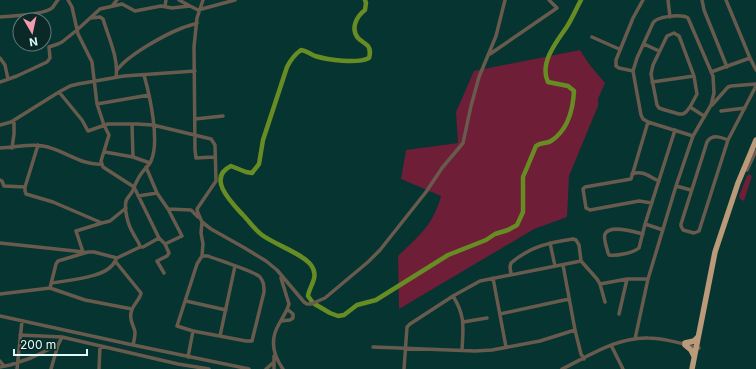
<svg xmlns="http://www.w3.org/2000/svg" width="756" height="369" viewBox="0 0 756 369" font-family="Inter,sans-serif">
  <rect width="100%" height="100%" fill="#063430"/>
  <path fill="#6e1e36" d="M580,50L589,64L605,83L598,99V106L569,176L567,217L534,229L399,309L398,256C418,237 434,224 441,196L401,179L406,150L458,143L456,112L474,71Z
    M749,174L752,176L744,201L740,199L739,196L747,176Z"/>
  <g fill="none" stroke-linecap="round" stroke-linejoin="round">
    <path stroke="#688c24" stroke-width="4.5" d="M365,0L366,3L365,10C357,16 350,28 358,38C361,41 365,43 368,46C371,50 370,54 369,58C357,64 328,60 315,56C310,54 307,51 301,50C294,55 291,59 287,67L263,140L259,164L252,173L246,172L231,166C206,178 232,203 243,215C249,221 255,230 262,235C274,244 303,254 311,265C320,277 309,286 308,296L313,303L330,313L338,316L344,315L357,305L376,300L448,255L486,240L495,234L508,230L517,225L523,212V177L536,146C541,142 546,144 551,141C568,130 573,110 574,91L568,86L548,82C539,64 556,42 566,28C572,19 576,9 581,0"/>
    <path stroke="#685b4e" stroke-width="3.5" d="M68,0L72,7L78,34L92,62L97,104L104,125L109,135L101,161L103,167L134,187C133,193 128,196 126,201C124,210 128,225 133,233C135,238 139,241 140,247L117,258L115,261L141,293C140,300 132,305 131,313C129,320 134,326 135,332C135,337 134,341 133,345
      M179,0L190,6
      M203,0L197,18L194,47L195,150L196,158L214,157
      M668,0L670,17
      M702,0L704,10L727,67
      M726,0L750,58L756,70
      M112,6L117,0
      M165,6L166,0
      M0,17C11,16 44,15 52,8C54,6 56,2 58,0
      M91,18L100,17L103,19C108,36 119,59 116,77
      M674,33L679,36L681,41L694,76L697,94L690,107L686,112L683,114H679L665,110L659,108L657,105L651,74L653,65L667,36Z
      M592,37L619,49
      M644,44L659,51
      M490,54L557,8L549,0
      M0,58L5,65L8,79
      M117,70C128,55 164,35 182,28C187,26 192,25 197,23
      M633,71L619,68L616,66V60L633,18L643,0
      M711,72L750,58
      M144,75C150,96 160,142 151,161C149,166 144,169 141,174C138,178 136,183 134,187L159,238L165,244L169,253L167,256L157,261L164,273
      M0,82L17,76L47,62L50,58L49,47L58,44L62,42L77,30L100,9L122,4L135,11L161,6L172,8L190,6L198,10L235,0
      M652,82L694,76
      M59,92L82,120L88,131L108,124H137L153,125L211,139L215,145L216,181L197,209L198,213L202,222L211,229L243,247L266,261L277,270L304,302L307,304H311L325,298L368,262L380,250L426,192L442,168L463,143L471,106L479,77L496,36L505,0
      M97,104L149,95
      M712,105L728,87L731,86L756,84
      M690,107L704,116
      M721,111L745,108
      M195,119L223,116
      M648,122L631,179L585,187L583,189L586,208L590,210L639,201L652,203
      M132,124L133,157
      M0,125L11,122L59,92L70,86L78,84L124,76L195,71
      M728,140C721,137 712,134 707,142L681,224V226L683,230L694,233L699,231L728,140L756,86
      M38,145L25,187V191L26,194L53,202L102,223L110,221L126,208
      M0,148C13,148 31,143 43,146C63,149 81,166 102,164
      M12,148L14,134V120
      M105,152L133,157L150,163
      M146,167L157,193L168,209L182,236L165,244
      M743,169L747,170L756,151
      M632,174C644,170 649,177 659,181
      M0,180L2,181L4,186L25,187
      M676,186L691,190
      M138,196L157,193
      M168,209L191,210L198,217
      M645,224L663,230
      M643,234C635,232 610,224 605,234C603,238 607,248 608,253L609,255C617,256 633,253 639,248L645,224L675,130
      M0,243L84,252
      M550,243L555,266
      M140,247H143L159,238
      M83,252L76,231L102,223
      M202,256H208C218,260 256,272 260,277C264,282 264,286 264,292L252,341H246L193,331L177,326L197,264L202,256L203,244L201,233L202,222
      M563,265L575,330L581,354L584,359
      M511,274L510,267L511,263C531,246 548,243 573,239L576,240L579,245L581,261L597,279L600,284L605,302
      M281,278L289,304C287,311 283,317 279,324C270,339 273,355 283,369
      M493,278L506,347
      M52,283C68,280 108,278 115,261
      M600,284L627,279H648
      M50,288L56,264L58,261L88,252H94L117,258
      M0,294L50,288L85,300L132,309
      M453,296C466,317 463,328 462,350
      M186,301L226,310
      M500,314L569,299
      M619,314L627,279
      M0,316L133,345L249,369
      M281,321L290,320L293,318V314L287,309
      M463,322L487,318
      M20,335L62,337L178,364L209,369
      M220,336L235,266
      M635,339L648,279L676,186L693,136L711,105L714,93L713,76L688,18C681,14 657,16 653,23L637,58L633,71L641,115L643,119L648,122L693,136
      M611,345L623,369
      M373,347L475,351L492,350L540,341L575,330
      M188,357L193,331
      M0,361L4,366
      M0,367L10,365L31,358L58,345
      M17,369L22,321
      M51,369L58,345L62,337
      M99,369L100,346
      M266,369L274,362
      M274,369V356
      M404,369L407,327L410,324L453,296L480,281L581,261
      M562,369C589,356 617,337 648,338C665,338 683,344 699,348"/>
    <path stroke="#bb9a7a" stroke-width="5.5" d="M685,343L694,341L698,337
      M685,345L691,350L694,356
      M692,369L715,252L738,183L756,140"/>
  </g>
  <g transform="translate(32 32) rotate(171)"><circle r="19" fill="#0a2825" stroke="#5f7c79"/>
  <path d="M0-3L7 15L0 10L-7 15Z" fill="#f39aac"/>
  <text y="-6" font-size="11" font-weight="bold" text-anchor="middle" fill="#dffbf7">N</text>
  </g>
  <path d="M14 349v6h73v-6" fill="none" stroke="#dffbf7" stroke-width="2"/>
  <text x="20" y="349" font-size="12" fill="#dffbf7" stroke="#0a2825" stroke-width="3" paint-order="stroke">200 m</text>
</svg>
